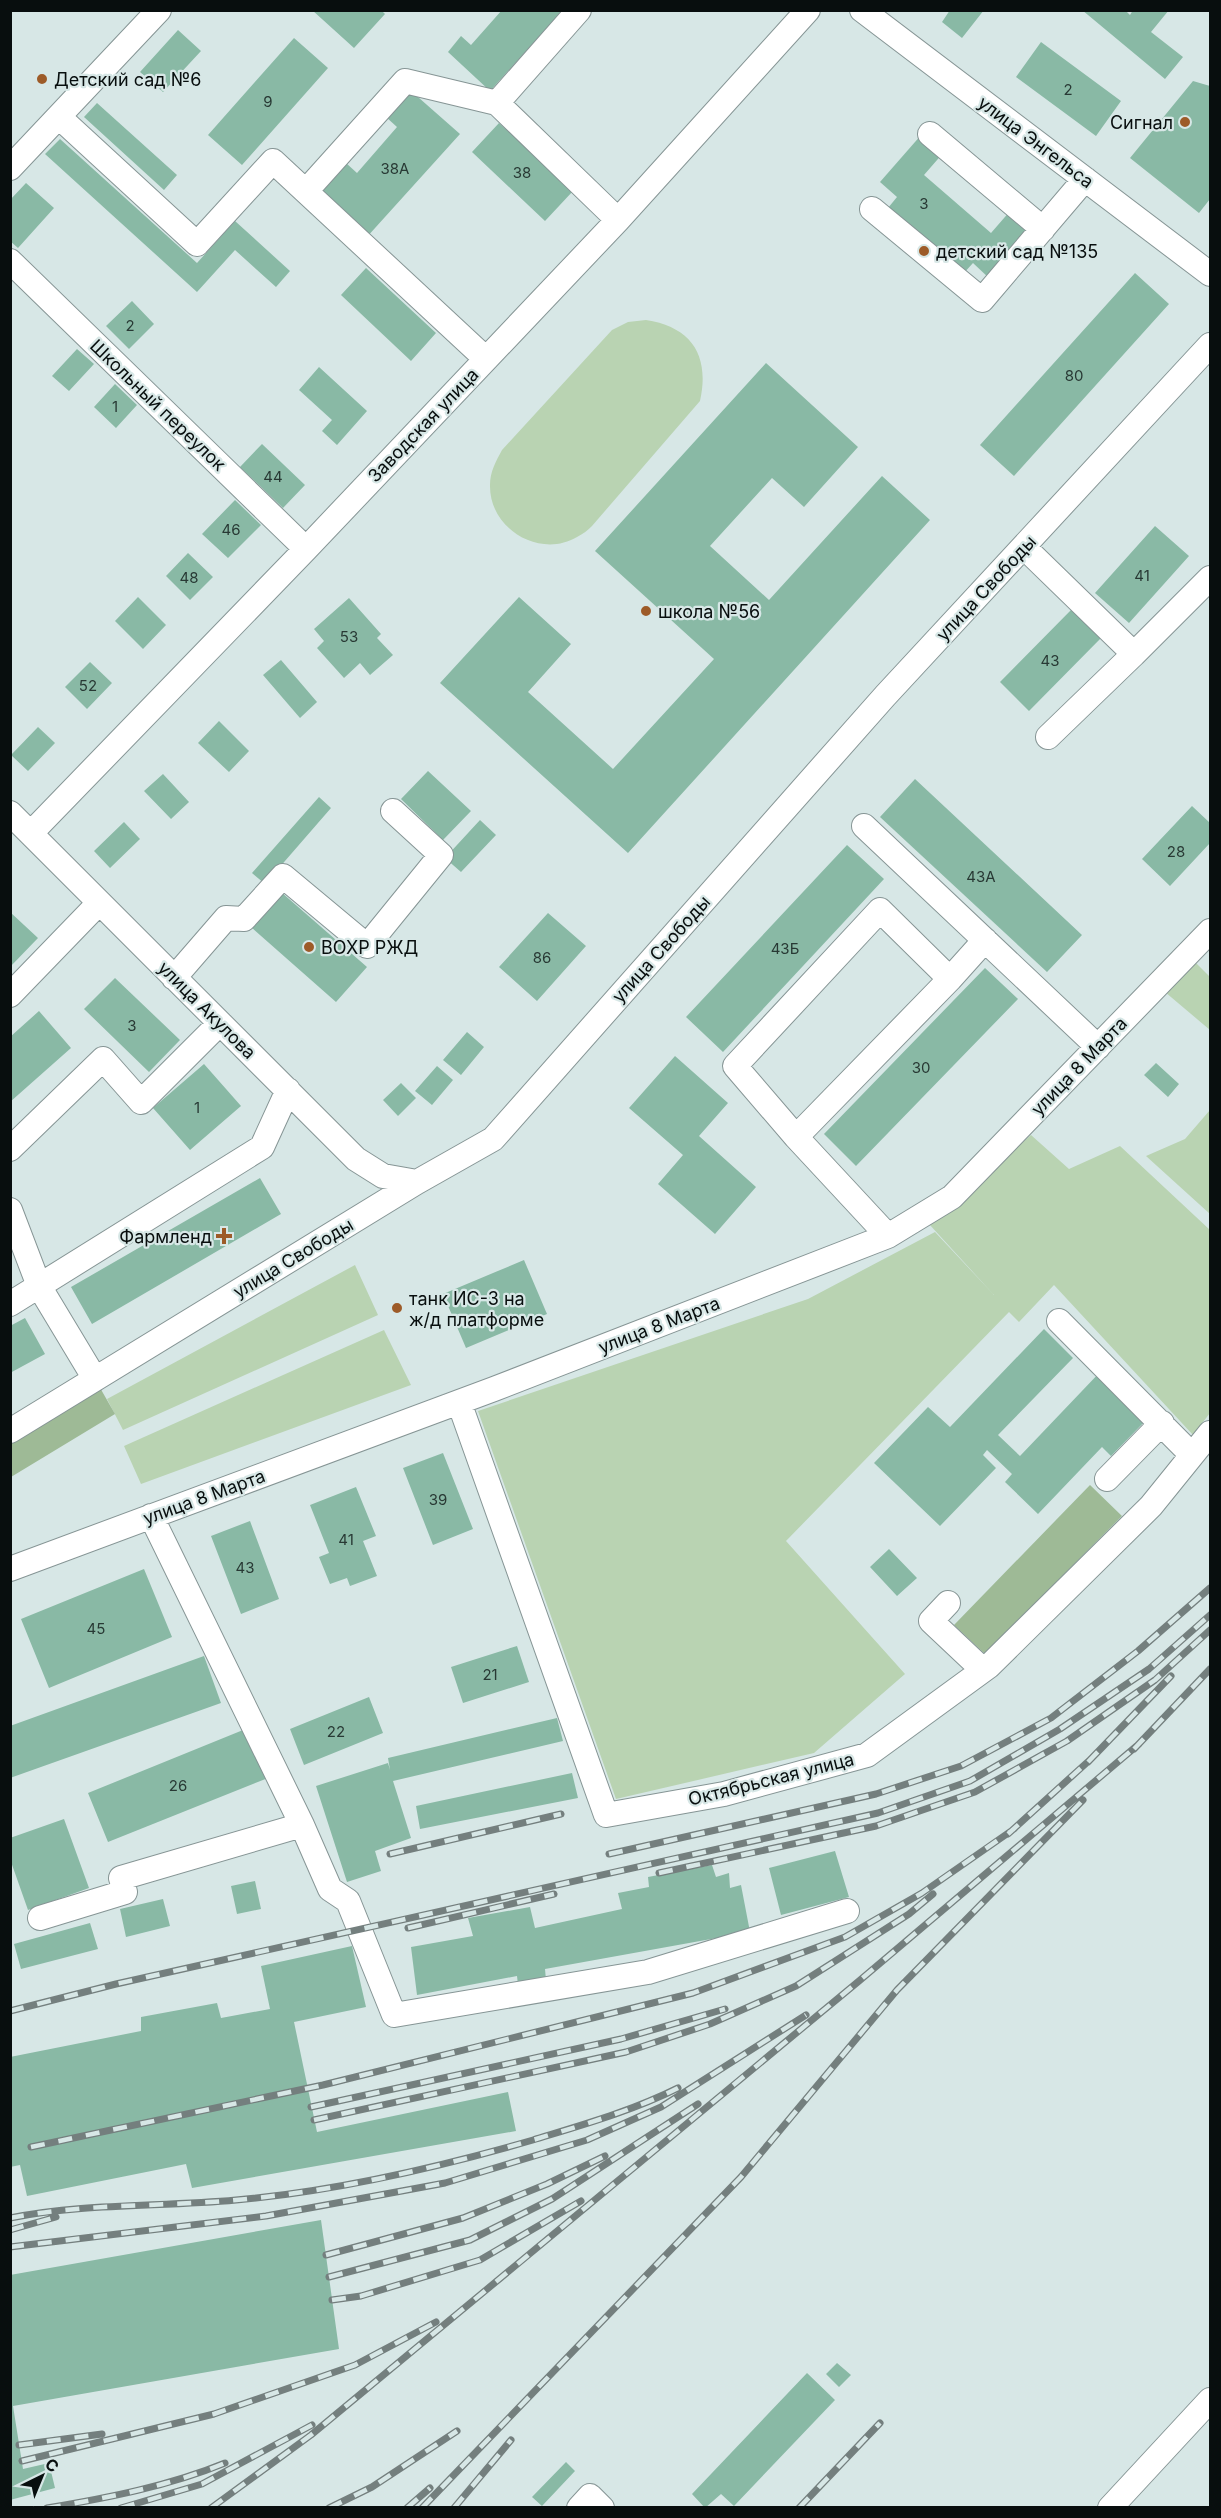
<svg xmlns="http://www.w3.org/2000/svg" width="1221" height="2518" viewBox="0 0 1221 2518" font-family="Inter,sans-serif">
  <rect width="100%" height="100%" fill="#d7e7e6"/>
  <path fill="#b9d3b2" d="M646,320C692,327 710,356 700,401L592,526C588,530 583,534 577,537C540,559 489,529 490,485C490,472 496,461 502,450L612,330L628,322Z
    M1194,961L1210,977V1030L1165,992Z
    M1210,1110V1214L1146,1156L1185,1139Z
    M1031,1135L1069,1169L1120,1146L1210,1230V1413L1193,1435L1054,1285L1019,1322L1009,1312L786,1541L905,1674L814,1753L616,1799L478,1411L808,1299L935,1232L994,1295L929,1224Z
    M355,1265L378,1315L123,1430L107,1399Z
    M384,1330L411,1385L141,1484L124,1446Z"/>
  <path fill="#9eba96" d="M99,1386L115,1414L11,1477V1440Z
    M1090,1485L1122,1516L985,1654L954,1625Z"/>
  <path fill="#89b9a5" d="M312,10H381L385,14L354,48Z
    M502,10H563L490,91L448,52L461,36L471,45Z
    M950,10H984L962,38L942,22Z
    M1082,10H1125L1130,15L1133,10H1169L1151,32L1183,57L1165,79Z
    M178,30L201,51L163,92L140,72Z
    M294,38L328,68L242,165L208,135Z
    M1041,42L1121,101L1096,136L1016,77Z
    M1193,81L1210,86V199L1199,213L1130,158Z
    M410,90L460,134L366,238L318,194L346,163L357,173L397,127L386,117Z
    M97,103L177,175L164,190L84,117Z
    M499,123L573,191L545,221L472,152Z
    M922,134L944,152L924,175L991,233L1011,210L1033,230L990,279L973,263L963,274L888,208L897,197L880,182Z
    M60,139L197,263L235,221L290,271L276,287L235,250L197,292L45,154Z
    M26,183L54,208L18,248L10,241V200Z
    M366,268L436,333L411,361L341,295Z
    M1135,273L1169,304L1014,476L980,445Z
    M132,301L154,324L129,349L106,326Z
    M77,349L94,364L69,391L52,376Z
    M766,363L858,447L804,507L772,478L710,546L769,600L882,476L930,520L628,853L440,683L519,597L571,644L528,692L613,769L714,659L595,551Z
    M319,367L367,411L337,445L322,431L332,420L299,390Z
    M115,384L137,405L116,428L94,407Z
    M262,444L305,485L283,508L240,467Z
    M235,500L261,525L228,558L202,534Z
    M1155,526L1189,556L1129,623L1095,593Z
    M188,553L213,577L190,600L166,576Z
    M138,597L166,625L143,649L115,621Z
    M349,598L381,634L377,638L393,655L370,675L360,663L344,678L317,648L324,641L314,629Z
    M1072,609L1101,638L1029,711L1000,682Z
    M281,660L317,702L300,718L263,675Z
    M90,662L112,683L87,709L65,687Z
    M219,721L249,751L229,772L198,743Z
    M38,727L55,743L28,771L11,755Z
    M428,771L471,811L443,840L401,799Z
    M163,774L189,802L171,819L144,791Z
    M915,779L1082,935L1047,972L880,817Z
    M319,797L331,808L265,884L252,873Z
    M1192,806L1210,823V843L1170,886L1142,859Z
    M480,820L496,835L461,872L445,858Z
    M124,822L140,839L110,868L94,851Z
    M847,845L884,879L723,1052L686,1017Z
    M281,892L367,967L336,1002L251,927Z
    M10,912L38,938L10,967Z
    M548,913L586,946L537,1001L499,967Z
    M985,968L1018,999L856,1166L824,1134Z
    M115,978L180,1040L149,1072L84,1009Z
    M39,1011L71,1048L10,1102V1037Z
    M467,1032L484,1047L461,1075L443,1060Z
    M675,1056L728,1103L699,1136L756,1187L715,1234L658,1184L683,1155L629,1108Z
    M1156,1063L1179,1084L1168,1097L1144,1075Z
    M204,1064L241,1106L190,1150L153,1108Z
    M437,1066L453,1080L432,1105L415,1091Z
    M401,1083L416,1098L398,1116L383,1100Z
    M260,1178L281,1214L92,1324L71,1287Z
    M524,1260L547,1314L466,1348L443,1294Z
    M25,1318L45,1354L10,1373V1326Z
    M1044,1329L1073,1358L998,1435L1020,1456L1102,1370L1150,1416L1111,1456L1102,1447L1038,1514L1005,1482L1012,1474L987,1450L983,1455L996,1468L940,1526L874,1463L928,1407L950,1427Z
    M443,1453L473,1529L433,1545L403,1468Z
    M356,1487L376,1536L363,1541L377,1576L350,1586L347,1578L330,1584L319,1557L329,1553L310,1505Z
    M250,1521L279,1599L241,1614L211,1536Z
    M889,1549L917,1578L897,1596L870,1567Z
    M144,1569L172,1637L49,1688L21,1619Z
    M517,1646L529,1682L463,1703L451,1667Z
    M204,1656L221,1703L10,1778V1726Z
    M369,1697L383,1733L304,1765L290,1729Z
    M557,1718L563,1741L393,1781L411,1838L375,1851L381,1871L347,1882L316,1786L388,1763L390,1770L388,1758Z
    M248,1728L268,1778L108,1842L88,1793Z
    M572,1773L578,1798L420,1829L416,1806Z
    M64,1819L89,1888L28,1910L10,1859V1838Z
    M835,1851L849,1897L781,1915L769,1868Z
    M712,1865L716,1877L729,1873L730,1888L741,1885L750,1932L545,1969L546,1980L518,1985L517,1976L417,1995L411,1947L473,1936L468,1918L530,1907L535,1928L622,1909L618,1893L649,1887L648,1877Z
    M255,1881L261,1909L237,1914L231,1886Z
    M163,1899L170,1926L126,1937L120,1909Z
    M90,1923L98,1949L21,1969L14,1944Z
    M352,1946L366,2007L294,2022L317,2132L508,2092L516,2131L192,2188L186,2164L27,2196L20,2165L10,2167V2057L141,2031V2017L217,2003L221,2018L270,2009L261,1966Z
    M321,2220L339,2349L13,2406L23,2469L49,2463L55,2488L10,2500V2275Z
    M837,2363L851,2375L839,2387L826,2374Z
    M807,2373L835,2400L734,2506L721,2494L705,2508L692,2494Z
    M566,2462L575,2471L542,2506L532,2497Z"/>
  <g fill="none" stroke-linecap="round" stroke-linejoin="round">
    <g stroke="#869595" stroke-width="26">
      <path id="minor" d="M862,10L1210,274
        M497,103L579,10
        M59,117L197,244L273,161L486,359
        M930,134L1043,229
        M10,168L159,10
        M306,191L405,81L497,103L618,220
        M872,209L982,300L1085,179
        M10,261L306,549
        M1024,547L1134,654L1048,737
        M1134,654L1210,578
        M10,813L356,1159L383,1176L417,1182
        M864,826L1098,1047
        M31,833L306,549L618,220L808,10
        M174,978L226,918L244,919L283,876L367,946L441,855L393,811
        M950,979L985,940
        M10,995L99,903
        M796,1137L950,979L880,910L735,1066L796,1137L888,1236
        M10,1149L103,1059L141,1102L220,1023
        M10,1210L39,1286L95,1379
        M10,1304L262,1147L288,1090
        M1059,1321L1192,1455
        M459,1402L606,1815L724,1794L867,1755L989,1666L1151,1506L1210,1433
        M10,1431L417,1182L493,1139L885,696L1210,345
        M1107,1479L1162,1423
        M151,1516L302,1825L330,1889L348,1901L394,2015L648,1972L847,1911
        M10,1569L494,1389L888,1236L952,1197L1210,931
        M948,1603L931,1621L983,1670
        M40,1918L125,1892L121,1878L302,1825
        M579,2508L590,2496L602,2508
        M1110,2508L1210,2400"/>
    </g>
    <use href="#minor" stroke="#fff" stroke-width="24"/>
    <g stroke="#747f7e" stroke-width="7">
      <path id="rail" d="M1134,1749L1210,1669
        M1088,1762L1171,1676
        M1008,1834L1092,1758
        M390,1854L561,1814
        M609,1854L876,1794L961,1766L1051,1718L1138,1651L1210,1588
        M659,1873L876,1826L975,1792L1067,1741L1155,1680L1210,1630
        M408,1928L554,1894
        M10,2011L116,1984L878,1813L970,1781L1060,1729L1149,1669L1210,1615
        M311,2107L621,2039L725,2009
        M314,2120L626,2052L710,2024L796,1986L909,1914L933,1894
        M31,2147L323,2085L693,1993L845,1937L922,1893L1014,1829
        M10,2218C84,2203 161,2207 236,2200C337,2191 436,2168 533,2140C582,2125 632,2111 678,2088
        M10,2230L56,2217
        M10,2247L266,2216L445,2183L587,2140L661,2107L806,2015
        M326,2255L463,2218L547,2184L605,2156
        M329,2277L470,2240L552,2199L698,2104
        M332,2300L361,2296L480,2260L581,2201
        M19,2445L102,2434
        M22,2461L214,2414L355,2365L436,2322
        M47,2508C107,2498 169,2486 225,2463
        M121,2508L202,2484L312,2425
        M211,2508L311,2435L859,1981L1139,1744
        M329,2508L372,2487L457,2431
        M407,2508L430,2488
        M422,2508L741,2177L897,1990L1083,1800
        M454,2508L511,2440
        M799,2508L880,2423"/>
    </g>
    <use href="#rail" stroke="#d7e7e6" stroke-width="4.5" stroke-dasharray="14" stroke-linecap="butt"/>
  </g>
  <g fill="#9d5b28" stroke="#d7e7e6" stroke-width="2">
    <circle cx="42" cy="79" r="6"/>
    <circle cx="1185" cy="122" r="6"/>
    <circle cx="924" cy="251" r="6"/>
    <circle cx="646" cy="611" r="6"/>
    <circle cx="309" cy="947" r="6"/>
    <path d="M221 1227h6v6h6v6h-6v6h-6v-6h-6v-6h6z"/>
    <circle cx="397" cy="1308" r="6"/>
  </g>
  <g text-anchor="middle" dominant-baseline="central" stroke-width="4.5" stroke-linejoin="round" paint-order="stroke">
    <g font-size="15" fill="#283934">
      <text x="1068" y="89">2</text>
      <text x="268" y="101">9</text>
      <text x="395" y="168">38А</text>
      <text x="522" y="172">38</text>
      <text x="924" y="203">3</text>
      <text x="130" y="325">2</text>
      <text x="1074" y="375">80</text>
      <text x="115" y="406">1</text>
      <text x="273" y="476">44</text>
      <text x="231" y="529">46</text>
      <text x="1142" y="575">41</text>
      <text x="189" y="577">48</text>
      <text x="349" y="636">53</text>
      <text x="1050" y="660">43</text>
      <text x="88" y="685">52</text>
      <text x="1176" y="851">28</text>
      <text x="981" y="876">43А</text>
      <text x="785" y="948">43Б</text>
      <text x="542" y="957">86</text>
      <text x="132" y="1025">3</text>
      <text x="921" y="1067">30</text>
      <text x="197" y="1107">1</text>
      <text x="438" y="1499">39</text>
      <text x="346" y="1539">41</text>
      <text x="245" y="1567">43</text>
      <text x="96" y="1628">45</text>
      <text x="490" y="1674">21</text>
      <text x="336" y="1731">22</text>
      <text x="178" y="1785">26</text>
    </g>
    <g font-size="18" fill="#080e0e" stroke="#d7e7e6" text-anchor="start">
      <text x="54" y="79">Детский сад №6</text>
      <text x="1173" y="122" text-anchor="end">Сигнал</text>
      <text x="936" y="251">детский сад №135</text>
      <text x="658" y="611">школа №56</text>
      <text x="321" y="947">ВОХР РЖД</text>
      <text x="212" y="1236" text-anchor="end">Фармленд</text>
      <text x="409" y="1298">танк ИС-3 на<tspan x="409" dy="21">ж/д платформе</tspan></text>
    </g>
    <g font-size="18" fill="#080e0e" stroke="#d7e7e6">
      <text transform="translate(1036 142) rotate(37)">улица Энгельса</text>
      <text transform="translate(158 405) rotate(44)">Школьный переулок</text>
      <text transform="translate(423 425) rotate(-46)">Заводская улица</text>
      <text transform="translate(986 588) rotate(-47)">улица Свободы</text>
      <text transform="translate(661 949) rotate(-48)">улица Свободы</text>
      <text transform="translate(207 1010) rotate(45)">улица Акулова</text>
      <text transform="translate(1079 1066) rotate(-46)">улица 8 Марта</text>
      <text transform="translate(293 1258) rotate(-31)">улица Свободы</text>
      <text transform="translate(659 1325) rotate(-21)">улица 8 Марта</text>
      <text transform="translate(204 1497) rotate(-20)">улица 8 Марта</text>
      <text transform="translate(771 1779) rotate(-14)">Октябрьская улица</text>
    </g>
  </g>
  <rect width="1221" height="2518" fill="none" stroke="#080e0e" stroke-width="24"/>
  <g transform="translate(42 2476) rotate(43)" stroke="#d7e7e6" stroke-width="4.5" paint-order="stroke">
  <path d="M0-4.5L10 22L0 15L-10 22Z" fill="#080e0e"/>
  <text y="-9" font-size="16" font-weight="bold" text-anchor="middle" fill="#080e0e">С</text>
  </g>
</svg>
